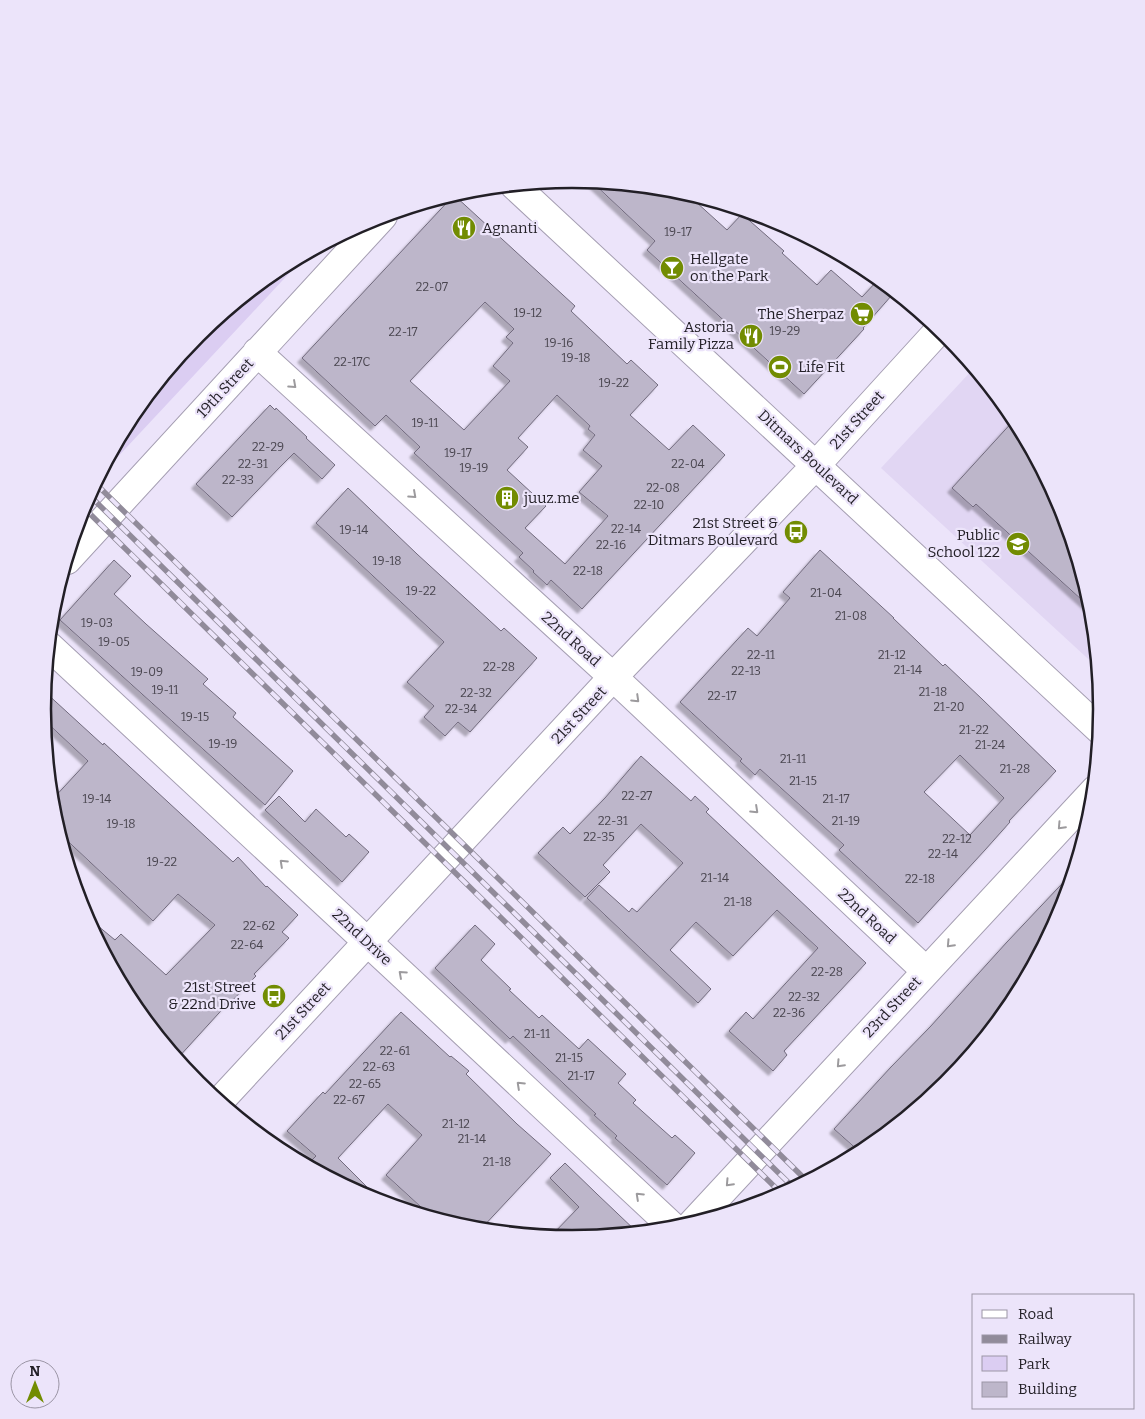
<svg xmlns="http://www.w3.org/2000/svg" width="1145" height="1419" viewBox="0 0 1145 1419" font-family="Bitter,serif">
  <defs>
    <filter id="shadow"><feDropShadow dx="-4.5" dy="4.5" stdDeviation="1" flood-color="#0004"/></filter>
  </defs>
  <rect width="100%" height="100%" fill="#ece4fa"/>
  <path fill="#e1d6f3" d="M974,368L1013,415L1062,507L1092,606L1098,668L881,468Z"/>
  <path fill="#dbcdf2" d="M309,252L98,478L132,415L198,335L278,269Z"/>
  <path fill="#bdb6ca" stroke="#726b7e" fill-rule="evenodd" filter="url(#shadow)" d="M591,181L676,190L685,192L727,230L742,214L784,251L782,253L817,285L831,270L862,297L877,281L892,295L863,328L864,329L804,394L647,250L655,241Z
    M454,195L575,306L571,311L627,364L631,360L658,385L630,415L669,450L693,425L725,455L582,609L551,580L547,585L533,572L534,571L519,557L523,553L414,453L420,447L386,415L375,426L302,358ZM485,302L514,329L506,337L513,343L493,366L510,381L464,430L410,381ZM557,395L590,426L588,429L595,435L583,450L602,466L579,492L608,516L565,564L525,528L546,506L507,470L528,447L518,438Z
    M270,405L275,410L276,408L307,437L306,438L335,465L322,479L294,453L280,467L232,517L196,484Z
    M1015,419L1062,507L1093,610L976,504L973,507L952,488Z
    M348,488L417,554L501,631L504,628L537,658L470,732L458,722L445,736L424,717L434,706L407,682L444,642L316,523Z
    M820,550L894,618H893L943,666L945,664L982,699L1056,771L1009,821L1010,822L985,850L918,923L839,850L844,845L760,769L755,775L740,761L742,759L680,702L748,628L757,636L790,598L783,592ZM960,755L1004,798L970,835L924,792Z
    M114,560L131,576L114,594L146,624L208,679L203,684L236,713L233,717L293,771L265,805L60,620Z
    M44,691L103,745L104,743L233,862L238,857L266,887L267,886L298,915L282,932L289,938L254,974L256,976L230,1003L229,1002L177,1059L132,1004L85,917L86,916L115,940L121,934L166,975L215,925L178,894L153,921L58,832L53,813L51,801L88,761L43,719L42,709Z
    M641,756L691,801L695,796L709,809L706,812L866,963L784,1051L787,1055L773,1071L729,1031L746,1012L753,1019L818,948L777,910L733,956L696,922L670,950L711,989L698,1003L587,898L599,885L629,912L632,908L637,912L683,863L641,824L603,865L610,872L585,897L538,853L563,827L570,834L605,798Z
    M279,796L305,822L316,809L346,837L349,834L369,852L342,882L265,810Z
    M1075,870L1062,913L1013,1004L947,1084L867,1150L861,1153L834,1129L891,1067L930,1027L1007,942Z
    M475,925L495,944L481,960L511,989L509,990L539,1018L542,1015L579,1049L588,1039L626,1074L618,1083L636,1100L633,1103L672,1138L675,1135L695,1153L667,1185L615,1138L617,1136L594,1115L596,1114L532,1054L513,1036L510,1039L435,968Z
    M401,1012L450,1057L451,1056L469,1071L466,1074L517,1124L551,1154L480,1230L469,1229L433,1218L386,1175L422,1135L388,1104L338,1158L378,1198L376,1201L369,1199L307,1165L316,1156L287,1131L323,1092L325,1094Z
    M565,1163L597,1194L638,1233L573,1239L550,1237L579,1207L550,1178Z"/>
  <g fill="none" stroke-linecap="round" stroke-linejoin="round">
    <g stroke="#a59eb2" stroke-width="30">
      <path id="minor" d="M257,352L613,677L926,971
        M67,560L383,216
        M49,646L402,974L675,1229
        M691,1225L1095,790"/>
    </g>
    <g stroke="#a59eb2" stroke-width="30">
      <path id="tertiary" d="M514,185L1100,730
        M219,1102L613,677L816,465L940,329"/>
    </g>
    <use href="#minor" stroke="#fff" stroke-width="28"/>
    <use href="#tertiary" stroke="#fff" stroke-width="28"/>
    <g stroke="#918b9a" stroke-width="5.5">
      <path id="rail" d="M95,483L808,1182
        M89,495L795,1189
        M83,507L783,1195"/>
    </g>
    <use href="#rail" stroke="#ece4fa" stroke-width="4" stroke-dasharray="11" stroke-linecap="butt"/>
  </g>
  <defs><path id="oneway-chevron" d="M-2-3.5L2.5 0L-2 3.5" fill="none" stroke-width="1.6" stroke-linecap="round" stroke-linejoin="round" transform="scale(1.25)"/></defs>
  <g stroke="#9c9a9d">
    <use href="#oneway-chevron" transform="translate(293 385) rotate(42)"/>
    <use href="#oneway-chevron" transform="translate(413 495) rotate(42)"/>
    <use href="#oneway-chevron" transform="translate(636 699) rotate(44)"/>
    <use href="#oneway-chevron" transform="translate(755 810) rotate(43)"/>
    <use href="#oneway-chevron" transform="translate(1061 826) rotate(133)"/>
    <use href="#oneway-chevron" transform="translate(283 863) rotate(-137)"/>
    <use href="#oneway-chevron" transform="translate(950 944) rotate(133)"/>
    <use href="#oneway-chevron" transform="translate(402 974) rotate(-138)"/>
    <use href="#oneway-chevron" transform="translate(840 1064) rotate(133)"/>
    <use href="#oneway-chevron" transform="translate(520 1085) rotate(-137)"/>
    <use href="#oneway-chevron" transform="translate(729 1183) rotate(133)"/>
    <use href="#oneway-chevron" transform="translate(639 1196) rotate(-137)"/>
  </g>
  <defs>
    <g id="restaurant-disc" transform="scale(1.25)"><circle r="9.5" fill="#728c02" stroke="#ece4fa"/><path d="M-5-6h1v4h1v-4h1v4h1v-4h1v5L-1.5 .5V6h-2V.5L-5-1ZM5-6V6H3V1.5H1.5Q1.5-4 5-6Z" fill="#fff"/></g>
    <g id="bar-disc" transform="scale(1.25)"><circle r="9.5" fill="#728c02" stroke="#ece4fa"/><path d="M-6-5H6L.8 .8V4.5H3.5V6h-7V4.5H-.8V.8Z" fill="#fff"/></g>
    <g id="supermarket-disc" transform="scale(1.25)"><circle r="9.5" fill="#728c02" stroke="#ece4fa"/><path d="M-6-5.5h2.5l.6 2H6L4.5 2H-2.5L-4.4-4H-6ZM-1.5 3.2a1.3 1.3 0 1 0 .1 0ZM3 3.2a1.3 1.3 0 1 0 .1 0Z" fill="#fff"/></g>
    <g id="stadium-disc" transform="scale(1.25)"><circle r="9.5" fill="#728c02" stroke="#ece4fa"/><path d="M0-5a6.5 5 0 1 0 0 10a6.5 5 0 1 0 0-10ZM-3.5-1.8h7v3.6h-7Z" fill="#fff"/></g>
    <g id="building-disc" transform="scale(1.25)"><circle r="9.5" fill="#728c02" stroke="#ece4fa"/><path d="M-4-6H4V6H1V3H-1V6H-4ZM-2.5-4.3h1.7v1.8h-1.7ZM.8-4.3h1.7v1.8H.8ZM-2.5-1h1.7V.8h-1.7ZM.8-1h1.7V.8H.8Z" fill="#fff"/></g>
    <g id="bus-disc" transform="scale(1.25)"><circle r="9.5" fill="#728c02" stroke="#ece4fa"/><path d="M-5-6H5V4H4V6H2V4H-2V6H-4V4H-5ZM-3.5-4V0h7V-4ZM-3.5 1.2v1.5H-2V1.2ZM2 1.2v1.5H3.5V1.2Z" fill="#fff"/></g>
    <g id="school-disc" transform="scale(1.25)"><circle r="9.5" fill="#728c02" stroke="#ece4fa"/><path d="M0-5L7-2L0 1L-7-2ZM-4 1L0 2.5L4 1V4Q0 6-4 4Z" fill="#fff"/></g>
  </defs>
  <g fill-rule="evenodd">
    <use href="#restaurant-disc" x="464" y="228"/>
    <use href="#bar-disc" x="672" y="268"/>
    <use href="#supermarket-disc" x="862" y="314"/>
    <use href="#restaurant-disc" x="751" y="336"/>
    <use href="#stadium-disc" x="780" y="367"/>
    <use href="#building-disc" x="507" y="498"/>
    <use href="#bus-disc" x="796" y="532"/>
    <use href="#school-disc" x="1018" y="544"/>
    <use href="#bus-disc" x="274" y="996"/>
  </g>
  <g text-anchor="middle" dominant-baseline="central" stroke-width="4.5" stroke-linejoin="round" paint-order="stroke">
    <g font-size="12" fill="#49454f">
      <text x="678" y="232">19-17</text>
      <text x="432" y="287">22-07</text>
      <text x="528" y="313">19-12</text>
      <text x="785" y="331">19-29</text>
      <text x="403" y="332">22-17</text>
      <text x="559" y="343">19-16</text>
      <text x="576" y="358">19-18</text>
      <text x="352" y="362">22-17C</text>
      <text x="614" y="383">19-22</text>
      <text x="425" y="423">19-11</text>
      <text x="268" y="447">22-29</text>
      <text x="458" y="453">19-17</text>
      <text x="253" y="464">22-31</text>
      <text x="688" y="464">22-04</text>
      <text x="474" y="468">19-19</text>
      <text x="238" y="480">22-33</text>
      <text x="663" y="488">22-08</text>
      <text x="649" y="505">22-10</text>
      <text x="626" y="529">22-14</text>
      <text x="354" y="530">19-14</text>
      <text x="611" y="545">22-16</text>
      <text x="387" y="561">19-18</text>
      <text x="588" y="571">22-18</text>
      <text x="421" y="591">19-22</text>
      <text x="826" y="593">21-04</text>
      <text x="851" y="616">21-08</text>
      <text x="97" y="623">19-03</text>
      <text x="114" y="642">19-05</text>
      <text x="761" y="655">22-11</text>
      <text x="892" y="655">21-12</text>
      <text x="499" y="667">22-28</text>
      <text x="908" y="670">21-14</text>
      <text x="746" y="671">22-13</text>
      <text x="147" y="672">19-09</text>
      <text x="165" y="690">19-11</text>
      <text x="933" y="692">21-18</text>
      <text x="476" y="693">22-32</text>
      <text x="722" y="696">22-17</text>
      <text x="949" y="707">21-20</text>
      <text x="461" y="709">22-34</text>
      <text x="195" y="717">19-15</text>
      <text x="974" y="730">21-22</text>
      <text x="223" y="744">19-19</text>
      <text x="990" y="745">21-24</text>
      <text x="793" y="759">21-11</text>
      <text x="1015" y="769">21-28</text>
      <text x="803" y="781">21-15</text>
      <text x="637" y="796">22-27</text>
      <text x="97" y="799">19-14</text>
      <text x="836" y="799">21-17</text>
      <text x="613" y="821">22-31</text>
      <text x="846" y="821">21-19</text>
      <text x="121" y="824">19-18</text>
      <text x="599" y="837">22-35</text>
      <text x="957" y="839">22-12</text>
      <text x="943" y="854">22-14</text>
      <text x="162" y="862">19-22</text>
      <text x="715" y="878">21-14</text>
      <text x="920" y="879">22-18</text>
      <text x="738" y="902">21-18</text>
      <text x="259" y="926">22-62</text>
      <text x="247" y="945">22-64</text>
      <text x="827" y="972">22-28</text>
      <text x="804" y="997">22-32</text>
      <text x="789" y="1013">22-36</text>
      <text x="537" y="1034">21-11</text>
      <text x="395" y="1051">22-61</text>
      <text x="569" y="1058">21-15</text>
      <text x="379" y="1067">22-63</text>
      <text x="581" y="1076">21-17</text>
      <text x="365" y="1084">22-65</text>
      <text x="349" y="1100">22-67</text>
      <text x="456" y="1124">21-12</text>
      <text x="472" y="1139">21-14</text>
      <text x="497" y="1162">21-18</text>
    </g>
    <g font-size="15" fill="#221f26" stroke="#ece4fa" text-anchor="end">
      <text x="482" y="228" text-anchor="start">Agnanti</text>
      <text x="690" y="259" text-anchor="start">Hellgate<tspan x="690" dy="17">on the Park</tspan></text>
      <text x="844" y="314">The Sherpaz</text>
      <text x="734" y="327">Astoria<tspan x="734" dy="17">Family Pizza</tspan></text>
      <text x="798" y="367" text-anchor="start">Life Fit</text>
      <text x="524" y="498" text-anchor="start">juuz.me</text>
      <text x="778" y="523">21st Street &amp;<tspan x="778" dy="17">Ditmars Boulevard</tspan></text>
      <text x="1000" y="535">Public<tspan x="1000" dy="17">School 122</tspan></text>
      <text x="256" y="987">21st Street<tspan x="256" dy="17">&amp; 22nd Drive</tspan></text>
    </g>
    <g font-size="15" fill="#221f26" stroke="#ece4fa">
      <text transform="translate(225 388) rotate(-47)">19th Street</text>
      <text transform="translate(857 420) rotate(-48)">21st Street</text>
      <text transform="translate(808 457) rotate(43)">Ditmars Boulevard</text>
      <text transform="translate(571 639) rotate(42)">22nd Road</text>
      <text transform="translate(579 715) rotate(-47)">21st Street</text>
      <text transform="translate(867 916) rotate(43)">22nd Road</text>
      <text transform="translate(362 937) rotate(43)">22nd Drive</text>
      <text transform="translate(892 1007) rotate(-47)">23rd Street</text>
      <text transform="translate(303 1011) rotate(-47)">21st Street</text>
    </g>
  </g>
  <path d="M0 0H1145V1419H0ZM51 709a521 521 0 1 1 1042 0a521 521 0 1 1-1042 0Z" fill="#ece4fa" fill-rule="evenodd"/>
  <path fill="none" stroke="#221f26" stroke-width="2.5" d="M51 709a521 521 0 1 1 1042 0a521 521 0 1 1-1042 0Z"/>
  <rect x="972" y="1294" width="162" height="115" fill="#ece4fa" stroke="#9b95a5"/>
  <rect x="982" y="1310" width="25" height="8" fill="#ffffff" stroke="#9b95a5"/>
  <text x="1018" y="1319" font-size="15" fill="#221f26">Road</text>
  <rect x="982" y="1335" width="25" height="8" fill="#918b9a" stroke="#9b95a5"/>
  <text x="1018" y="1344" font-size="15" fill="#221f26">Railway</text>
  <rect x="982" y="1356" width="25" height="15" fill="#dbcdf2" stroke="#9b95a5"/>
  <text x="1018" y="1369" font-size="15" fill="#221f26">Park</text>
  <rect x="982" y="1382" width="25" height="15" fill="#bdb6ca" stroke="#9b95a5"/>
  <text x="1018" y="1394" font-size="15" fill="#221f26">Building</text>
  <g transform="translate(35 1384)"><circle r="24" fill="#ece4fa" stroke="#9b95a5"/>
  <path d="M0-4L9 19L0 12L-9 19Z" fill="#728c02"/>
  <text y="-8" font-size="14" font-weight="bold" text-anchor="middle" fill="#221f26">N</text>
  </g>
</svg>
